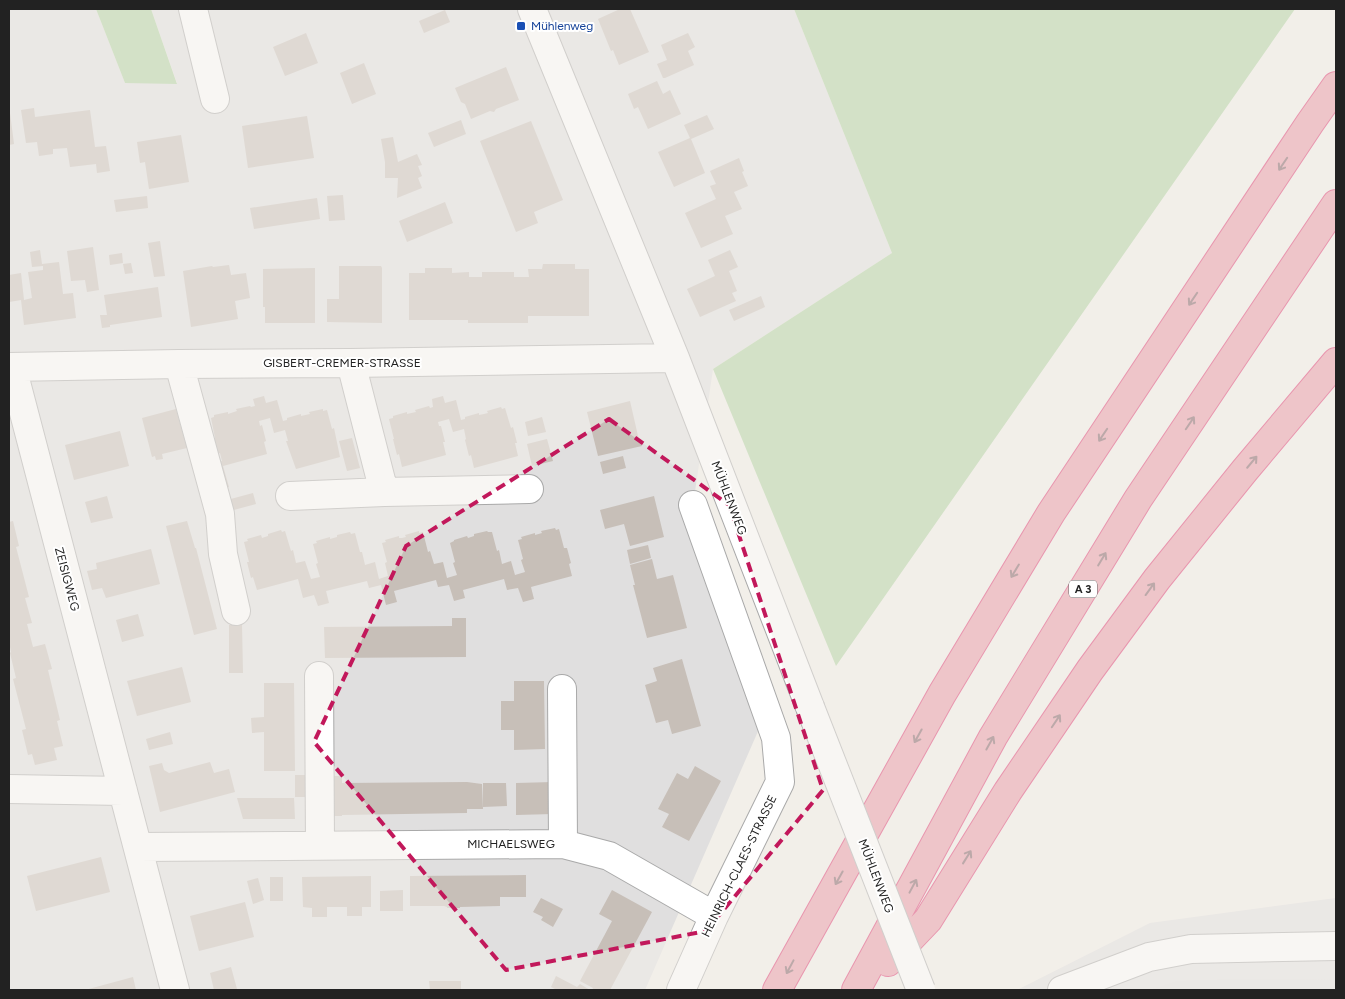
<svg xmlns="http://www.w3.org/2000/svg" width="1345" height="999" viewBox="0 0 1345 999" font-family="Figtree,sans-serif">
  <rect width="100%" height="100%" fill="#f2efe9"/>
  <path fill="#e0dfdf" d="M9,9H96L125,83H177L151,9H794L892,253L713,369L693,505L759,729L645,990H9Z
    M1336,898V990H1017L1150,923Z"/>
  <path fill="#add19e" d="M96,9H151L177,84L125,83Z
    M794,9H1295L836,666L713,369L892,253Z"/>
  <path fill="#e2e2e2" d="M1336,953V980L1240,979L1178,981L1150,990H1088L1157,963Z"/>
  <path fill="#c7bfb8" d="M620,9H630L649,52L619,65L613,50L611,51L598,19Z
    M445,10L450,22L424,33L419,21Z
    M306,33L318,63L285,76L273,47Z
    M688,33L695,47L688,51L694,65L665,78H663L657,64L667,60L661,45Z
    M364,63L376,94L352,104L340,73Z
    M506,67L519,100L496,109L494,112L490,111L471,119L465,104L461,102L455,88Z
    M657,81L663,94L670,90L681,114L648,129L638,107L634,109L628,94Z
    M34,108L35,117L90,110L95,147L106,146L110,171L97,173L96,164L70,167L67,148L53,149V154L39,156L37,142L26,143L21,110Z
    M9,113H10L14,144L9,145Z
    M707,115L714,129L691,139L705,173L674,187L658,152L690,138L684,125Z
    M307,116L314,158L248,168L242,126Z
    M461,120L466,134L434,147L428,133Z
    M531,121L563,200L534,212L538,223L516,232L480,141Z
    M181,135L189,182L149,189L145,162L140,163L137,142Z
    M393,137L398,162L417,154L422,165L418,166L422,176L418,178L422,188L397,198L398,178H385V162L381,139Z
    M739,158L744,171L742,172L748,186L734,192L742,209L725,216L733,234L701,248L685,213L716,199L710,186L716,184L710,171Z
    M343,195L345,220L329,221L327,196Z
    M147,196L148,208L116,212L114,200Z
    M317,198L320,219L254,229L250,208Z
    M445,202L453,223L407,242L399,221Z
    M160,241L165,276L154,277L148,243Z
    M93,247L99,290L87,292L85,280L71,281L67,251Z
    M40,250L42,264L59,262L63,294L73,293L76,318L24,325L21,300L9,302V275L21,273L24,300L32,298L28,272L43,270V266L32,267L30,252Z
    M730,250L738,267L729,271L737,291L732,293L736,301L700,317L687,289L715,276L708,260Z
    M122,253L123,263L110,265L109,255Z
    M131,263L133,273L125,274L123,264Z
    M543,264H575V269H589V316H528V323H468V320H409V273H425V268H452V273L469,272V277H482V272H514V277H529L528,269H542Z
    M229,265L231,275L246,273L250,298L235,301L238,319L191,327L183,271L212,266L213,267Z
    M339,266H381L382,268V323L327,322V299H339Z
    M315,268V323H265V307H263V269Z
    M158,287L162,317L110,325V327L102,328L100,315H107L104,295Z
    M761,296L765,307L734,321L729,310Z
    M264,396L266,403L277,400L283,421L287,420V418L301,414V416L310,414L309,412L323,409V411L327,410L332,429L334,428L340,457L296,469L286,441H288L285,430L274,433L270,418L259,421L260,426L262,425L266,441L264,442L267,454L223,466L229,487L218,490L211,464L222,461L220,453L218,454L214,438H215L211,418L214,417V415L228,412V414L237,411L236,409L250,406L251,407L255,406L253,399Z
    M443,396L445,403L456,400L461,420L465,419V417L479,413V415L484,414L488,413L487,411L501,407L502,409L505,408L511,428L513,427L517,443H515L518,456L474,468L471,455L469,456L465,440L466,439L464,429L453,432L449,419L438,422L439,426H441L445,442H443L446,455L402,467L399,454L397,455L393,439H394L389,419L393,418V416L407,412V414L416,412L415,410L429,406L430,408L433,407L432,399Z
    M630,401L638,436L642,446L598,456L587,412Z
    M176,409L187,448L162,454L163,459L156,460L155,456L152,457L142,418Z
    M542,417L546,432L528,436L525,422Z
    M120,431L129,466L74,480L65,445Z
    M352,438L360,468L347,471L339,441Z
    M547,439L553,461L532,466L527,444Z
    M623,456L626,468L603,474L600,462Z
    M253,493L256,504L230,511L227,500Z
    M107,496L113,518L91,523L85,502Z
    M654,496L664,537L630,546L624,524L605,529L600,510Z
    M13,521L19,546L16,547L29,597L25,598L32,623L27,624L33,647L45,644L52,669L48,670L60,720L57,721L63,746L54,748L57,760L35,765L32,754L28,755L22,730L26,729L13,679L16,678L10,653L11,652L9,642V522Z
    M187,521L195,548H196L217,629L194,635L166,526Z
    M555,528L556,530L559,529L564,548H567L571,563L569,564L572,576L531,587L534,599L523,602L518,588L507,590L504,579L463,590L465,598L454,601L449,585L438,587L436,580L394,591L397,602L386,605L381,585L369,588L367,581L326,591L329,603L318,606L314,595L303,598L298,579L257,590L253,577L251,578L247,562H249L244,542L248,541L247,539L261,535L262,538L268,536V534L281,530L282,532L285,531L291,551L293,550L296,563L305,561L311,579L320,577L316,564L318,563L313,544L317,543L316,541L330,537V539L337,537V535L350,532L351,534L355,533L360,552H362L365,565L375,562L379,579L388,576L385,563L387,562L382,543L386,542L385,540L399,536V538H402L406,537L405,535L419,531V533L423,532L428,552L430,551L434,564L443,562L447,578L457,575L453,563L455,562L450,543L454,541V540L467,536L468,538L474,536V534L487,531L488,532H492L497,551L499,550L502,564L511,561L515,575L525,572L521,560L523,559L518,540L522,539L521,537L535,533V535L542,533L541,531Z
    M648,545L651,558L630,564L627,550Z
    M151,549L160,584L106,598L102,588L92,590L87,571L97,569L96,563Z
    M652,559L657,579L673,575L687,628L647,638L633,585H635L630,565Z
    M138,614L144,636L122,642L116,620Z
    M452,618H466V657L325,658L324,627L452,626Z
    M229,625H242L243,673H229Z
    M682,659L701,726L672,734L668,720L656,723L645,685L657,681L653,668Z
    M182,667L191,702L137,716L127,681Z
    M514,681H544L545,749L514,750V730H501V701H514Z
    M264,683H294L295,771H264V732L252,733L251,718L264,717Z
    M170,732L173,744L149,750L146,739Z
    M210,762L214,773L229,769L235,792L160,812L149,766L162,763L164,770L169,773Z
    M695,766L721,781L689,841L662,827L669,814L658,809L677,773L688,779Z
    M295,775H306V797H295Z
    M328,776H342V783L467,782L482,784L483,809H467V813L342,815V816H330Z
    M553,782V814L516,815V783Z
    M483,783H506L507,806L483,807Z
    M237,798H294L295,819H243Z
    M101,857L110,892L36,911L27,876Z
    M526,875V897H500V906L460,907V908H447V907L444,906H410V876Z
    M371,876V907H362V916H347V907H327V917H312V908L303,907L302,877Z
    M270,877H283V901H270Z
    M258,878L264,900L253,904L247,881Z
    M403,890V911H380V891Z
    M612,890L652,912L610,990H592L593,988L580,981L612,921L599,914Z
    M541,898L563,909L553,927L541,920L543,917L533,912Z
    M245,902L254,937L199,951L190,916Z
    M231,967L237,989L232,990H214L210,973Z
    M556,976L577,987L580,984L590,990H557L551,987Z
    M133,977L136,990H85Z
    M429,981H461V990H430Z"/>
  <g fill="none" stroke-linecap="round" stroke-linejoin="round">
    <g stroke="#a9a9a9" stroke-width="30">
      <path id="minor" d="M193,9L215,99
        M532,9L675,358L810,707
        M351,363L384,492
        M179,364L220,514L223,554L236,611
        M9,367L179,364L351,363L675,358
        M12,367L175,990
        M290,496L384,492L529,489
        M319,676L320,845
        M562,689L563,844
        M9,789L123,791
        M138,847L563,844L609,856L714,916
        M681,990L714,916L780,782L776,738L693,505
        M1062,990L1149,957L1191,949L1336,946"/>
    </g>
    <g stroke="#dc2a67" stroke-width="30">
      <path id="highway" d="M888,962L928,920L1008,791L1090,670L1157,579L1245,470L1336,362
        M777,990L942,694L1051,513L1310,123L1336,86
        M856,990L993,737L1138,499L1336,204"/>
    </g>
    <use href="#minor" stroke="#fff" stroke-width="28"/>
    <use href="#highway" stroke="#e892a2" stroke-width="28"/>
    <g stroke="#a9a9a9" stroke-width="30" stroke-linecap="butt">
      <path id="minor-bridge" d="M810,707L921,990"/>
    </g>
    <use href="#minor-bridge" stroke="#fff" stroke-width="28"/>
  </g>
  <defs><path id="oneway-shaft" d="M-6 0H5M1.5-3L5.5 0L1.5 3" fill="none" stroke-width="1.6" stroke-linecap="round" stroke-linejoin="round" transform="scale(1.25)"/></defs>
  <g stroke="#7b545c">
    <use href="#oneway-shaft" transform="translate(1283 164) rotate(124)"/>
    <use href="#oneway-shaft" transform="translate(1193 299) rotate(124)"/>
    <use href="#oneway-shaft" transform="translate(1190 423) rotate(-56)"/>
    <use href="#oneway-shaft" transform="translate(1103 435) rotate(124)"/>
    <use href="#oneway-shaft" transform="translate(1252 462) rotate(-50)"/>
    <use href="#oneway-shaft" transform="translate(1102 559) rotate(-59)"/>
    <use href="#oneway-shaft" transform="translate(1015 571) rotate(121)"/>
    <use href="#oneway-shaft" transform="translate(1150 589) rotate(-54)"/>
    <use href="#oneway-shaft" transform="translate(1056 721) rotate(-56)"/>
    <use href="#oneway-shaft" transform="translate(918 736) rotate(119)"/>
    <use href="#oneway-shaft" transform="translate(990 743) rotate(-61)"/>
    <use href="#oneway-shaft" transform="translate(967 857) rotate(-58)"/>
    <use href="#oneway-shaft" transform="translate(839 878) rotate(119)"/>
    <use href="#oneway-shaft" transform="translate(913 886) rotate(-62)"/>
    <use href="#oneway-shaft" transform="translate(790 967) rotate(118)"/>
  </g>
  <path d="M0 0H1345V999H0ZM609,419L729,505L823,790L706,931L506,970L314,742L406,546Z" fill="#f2efe9" fill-opacity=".55" fill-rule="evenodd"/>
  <path fill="none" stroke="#c2185b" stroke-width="4" stroke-dasharray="10 6" stroke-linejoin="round" d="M609,419L729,505L823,790L706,931L506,970L314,742L406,546Z"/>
  <rect fill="#1a4fb4" stroke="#fff" stroke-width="2" x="516" y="21" width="10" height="10" rx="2.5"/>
  <g text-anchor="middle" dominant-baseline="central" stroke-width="4" stroke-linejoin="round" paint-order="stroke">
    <rect fill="#fff" stroke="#646464" stroke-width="1" x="1069" y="580.5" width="28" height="17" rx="4"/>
    <g font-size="11" font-weight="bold" fill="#222">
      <text x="1083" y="589">A 3</text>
    </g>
    <g font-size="12" fill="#164399" stroke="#fff" text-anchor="start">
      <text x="531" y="26">Mühlenweg</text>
    </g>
    <g font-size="12" fill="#222" stroke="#fff">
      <text x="342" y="363">GISBERT-CREMER-STRASSE</text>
      <text transform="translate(729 498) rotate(69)">MÜHLENWEG</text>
      <text transform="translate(67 579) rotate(75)">ZEISIGWEG</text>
      <text x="511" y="844">MICHAELSWEG</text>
      <text transform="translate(739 866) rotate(-64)">HEINRICH-CLAES-STRASSE</text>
      <text transform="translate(876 876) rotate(69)">MÜHLENWEG</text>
    </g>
  </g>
  <rect width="1345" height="999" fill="none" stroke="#222222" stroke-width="20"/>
</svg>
